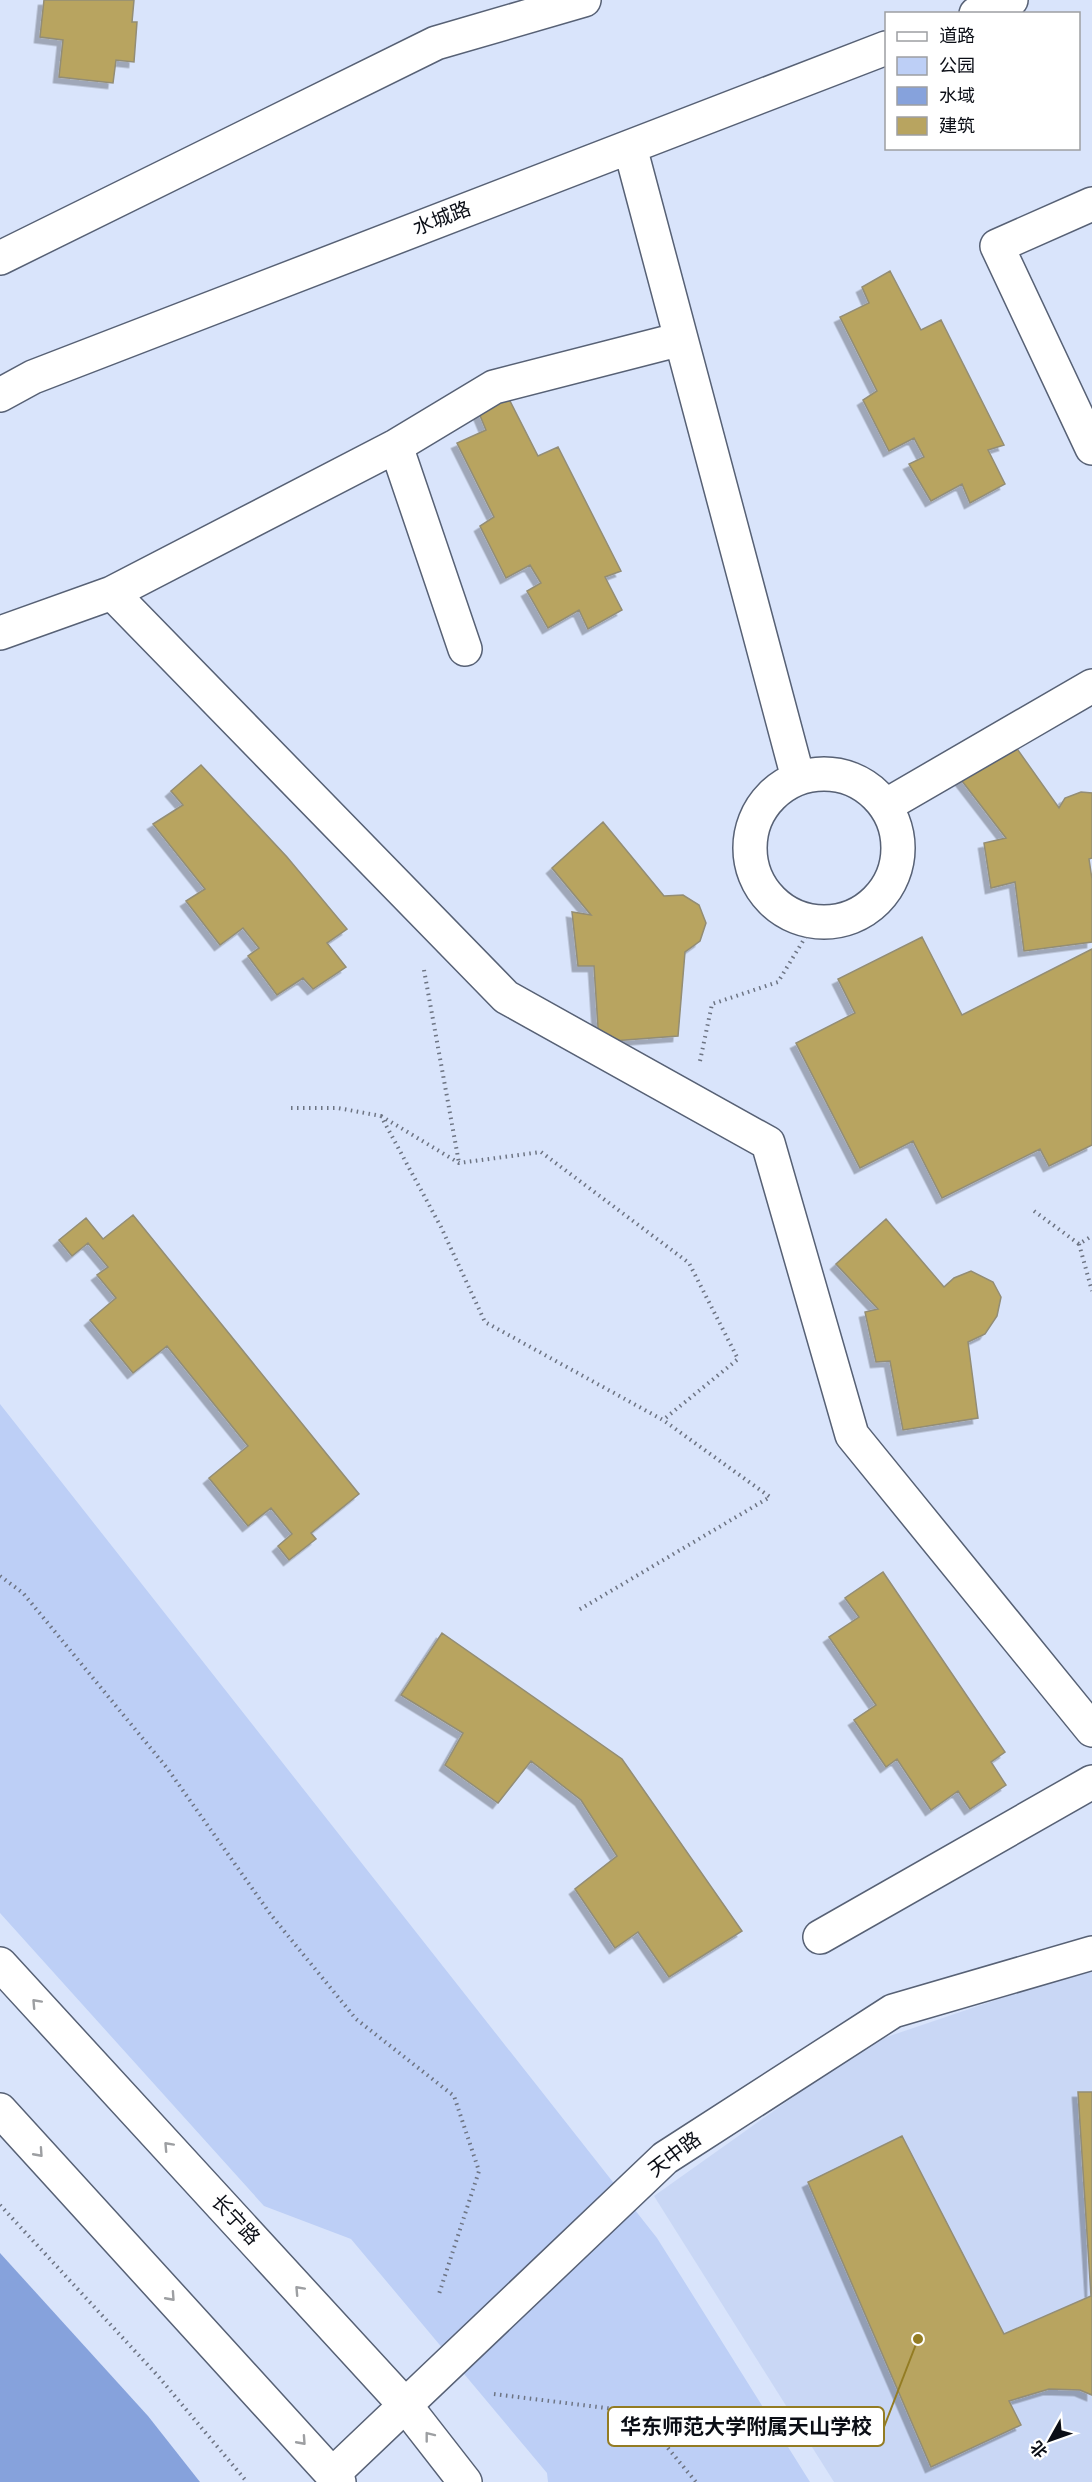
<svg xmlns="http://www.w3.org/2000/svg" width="1092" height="2482" viewBox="0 0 1092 2482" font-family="'Sofia Sans Condensed','Noto Sans SC',sans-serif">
  <defs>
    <filter id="shadow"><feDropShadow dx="-5.5" dy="5.5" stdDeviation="0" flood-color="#0004"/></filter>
  </defs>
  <rect width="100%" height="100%" fill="#d9e4fb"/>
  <path fill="#c9d7f5" d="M1092,1972V2482H834L654,2196L869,2043L1040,1985Z"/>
  <path fill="#bdcff6" d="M0,1404L657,2238L810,2482H548L547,2473L351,2239L264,2206L0,1913Z"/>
  <path fill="#86a2dc" d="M0,2253L148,2416L200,2482H0Z"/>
  <path fill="#b8a460" stroke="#938d75" stroke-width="1.5" filter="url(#shadow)" d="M44,0H134L132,22H137L134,62L116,60L113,83L59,77L63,40L40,37Z
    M890,271L921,330L941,320L1004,445L988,450L1005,484L970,503L962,484L931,501L909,464L924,457L914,438L889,451L863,400L877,391L840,317L869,303L862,287Z
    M508,397L538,456L558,447L621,571L605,577L622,610L588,629L579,610L548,628L527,591L541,583L530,565L506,578L480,526L494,517L457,443L486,430L479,413Z
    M1008,736L1059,808L1065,798L1081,792L1092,793V858L1089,859L1092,879V942L1024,951L1015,882L991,888L984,843L1006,838L959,777Z
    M201,765L287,857L347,929L327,943L346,967L313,989L303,978L277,995L248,956L259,948L243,928L220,945L186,901L205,889L153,824L183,805L171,791Z
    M603,822L664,896L683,895L699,905L706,923L700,941L685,952L678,1036L599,1042L594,966H578L572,912L591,915L552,868Z
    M922,937L962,1015L1092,949V1145L1049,1166L1040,1149L942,1198L913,1141L860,1168L796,1043L855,1013L838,979Z
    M133,1215L359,1494L311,1533L316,1539L289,1560L278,1546L292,1534L271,1508L248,1526L209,1478L248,1446L167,1346L133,1373L90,1320L116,1298L97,1275L108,1267L88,1243L72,1256L59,1240L86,1218L103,1239Z
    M886,1219L944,1287L954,1278L971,1271L993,1282L1001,1297L997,1316L985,1334L968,1342L978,1418L903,1430L890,1361L876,1362L865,1312L878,1309L836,1264Z
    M883,1572L1005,1752L991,1762L1006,1785L970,1809L958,1791L931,1810L897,1759L886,1767L854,1720L876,1705L829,1637L859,1617L845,1598Z
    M442,1633L622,1759L742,1931L669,1977L638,1932L615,1948L575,1889L617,1856L581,1800L531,1761L498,1803L445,1765L463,1733L401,1695Z
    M1078,2092H1092V2395L1080,2390L1049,2389L1009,2401L1021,2425L931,2467L808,2182L902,2136L1004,2334L1091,2296Z"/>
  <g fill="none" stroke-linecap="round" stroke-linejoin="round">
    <g stroke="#576175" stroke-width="36">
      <path id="minor" d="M976,14L1011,0
        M630,147L798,778
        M1092,204L997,246L1092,448
        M0,258L436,43L584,0
        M0,395L33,377L886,48
        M396,446L465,649
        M112,593L506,997L768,1143L852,1435L1092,1730
        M0,633L112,593L396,446L494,387L681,339
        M750 848a74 74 0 1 1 148 0a74 74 0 1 1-148 0Z
        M885,806L1092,686
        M820,1937L1092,1782
        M333,2474L665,2158L893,2011L1092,1953"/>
    </g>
    <g stroke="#576175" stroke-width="36">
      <path id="major" d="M0,1964L405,2405L465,2482
        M0,2110L339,2482"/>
    </g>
    <path stroke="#6d7483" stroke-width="4" stroke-dasharray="1.5 4.5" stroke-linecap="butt" d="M424,970L459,1163
      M700,1061L712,1004L778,982L814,923
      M291,1108H338L381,1116L441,1227L485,1322L663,1420L770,1497L577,1611
      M381,1116L459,1163L541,1152L689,1263L738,1359L663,1420
      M1034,1211L1079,1244L1092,1236
      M1079,1244L1092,1291
      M0,1576L23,1593L167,1768L271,1915L356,2019L454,2096L479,2171L439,2294
      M0,2205L158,2376L247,2482
      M494,2394L638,2412L696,2482"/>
    <use href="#minor" stroke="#fff" stroke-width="33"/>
    <use href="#major" stroke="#fff" stroke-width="33"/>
  </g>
  <defs><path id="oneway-chevron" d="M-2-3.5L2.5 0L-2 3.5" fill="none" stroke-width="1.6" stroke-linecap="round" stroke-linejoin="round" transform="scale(1.5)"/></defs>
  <g stroke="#9d9fa2">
    <use href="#oneway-chevron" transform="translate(36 2003) rotate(-133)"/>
    <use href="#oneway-chevron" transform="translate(168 2146) rotate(-133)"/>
    <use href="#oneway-chevron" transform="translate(39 2153) rotate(48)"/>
    <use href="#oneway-chevron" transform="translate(299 2290) rotate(-133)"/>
    <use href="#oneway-chevron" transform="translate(171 2297) rotate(48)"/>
    <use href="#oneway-chevron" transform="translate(429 2436) rotate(-128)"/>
    <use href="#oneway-chevron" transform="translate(302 2441) rotate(48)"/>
  </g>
  <g text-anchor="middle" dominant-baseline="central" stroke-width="6" stroke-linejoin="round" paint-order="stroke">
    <g font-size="20" fill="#0b0e16" stroke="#fff">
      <text transform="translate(442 219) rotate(-21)">水城路</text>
      <text transform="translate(675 2155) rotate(-37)">天中路</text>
      <text transform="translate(235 2220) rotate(47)">长宁路</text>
    </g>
  </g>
  <path fill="none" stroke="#937c23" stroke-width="2" d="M918 2339L884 2427"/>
  <circle fill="#937c23" stroke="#fff" stroke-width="2" cx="918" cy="2339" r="6"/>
  <rect fill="#fff" stroke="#937c23" stroke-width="2" x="608" y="2407" width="276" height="39" rx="6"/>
  <g font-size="21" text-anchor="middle" font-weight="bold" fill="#0b0e16">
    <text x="746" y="2434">华东师范大学附属天山学校</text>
  </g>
  <rect x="885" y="12" width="195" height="138" fill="#ffffff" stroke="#9d9fa2" stroke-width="1.5"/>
  <rect x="897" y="32" width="30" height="9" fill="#ffffff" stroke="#9d9fa2" stroke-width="1.5"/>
  <text x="939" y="42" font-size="18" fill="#0b0e16">道路</text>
  <rect x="897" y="57" width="30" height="18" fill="#bdcff6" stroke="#9d9fa2" stroke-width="1.5"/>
  <text x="939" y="72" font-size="18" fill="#0b0e16">公园</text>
  <rect x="897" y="87" width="30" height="18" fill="#86a2dc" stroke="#9d9fa2" stroke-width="1.5"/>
  <text x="939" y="102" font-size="18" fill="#0b0e16">水域</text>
  <rect x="897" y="117" width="30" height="18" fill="#b8a460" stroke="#9d9fa2" stroke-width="1.5"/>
  <text x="939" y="132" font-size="18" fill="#0b0e16">建筑</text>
  <g transform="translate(1050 2440) rotate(230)" stroke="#ffffff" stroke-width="4.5" paint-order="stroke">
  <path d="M0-4.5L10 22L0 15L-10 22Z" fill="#0b0e16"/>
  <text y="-9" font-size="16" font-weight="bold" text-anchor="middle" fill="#0b0e16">北</text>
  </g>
</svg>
